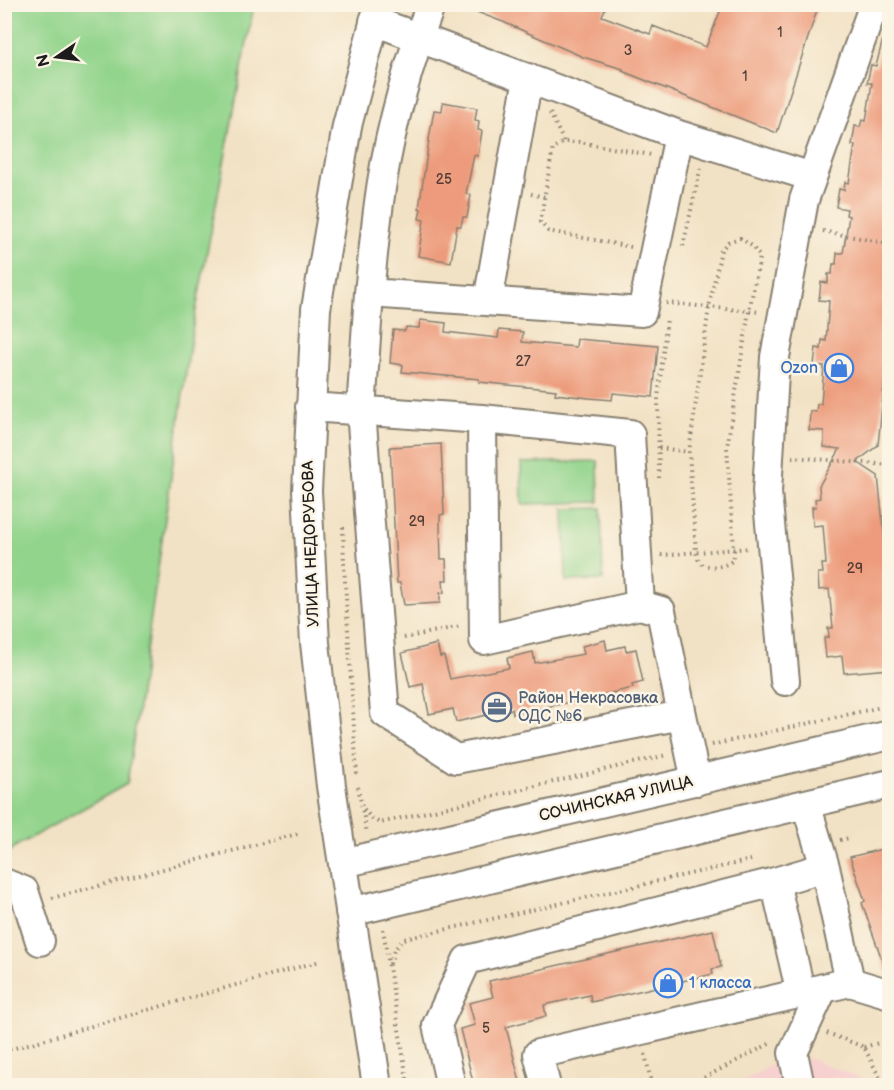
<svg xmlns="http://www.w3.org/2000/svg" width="894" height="1090" viewBox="0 0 894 1090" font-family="'Balsamiq Sans',sans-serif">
  <rect width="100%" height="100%" fill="#fcf5e5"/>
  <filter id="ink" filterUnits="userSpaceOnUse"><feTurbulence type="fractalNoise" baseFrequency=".0167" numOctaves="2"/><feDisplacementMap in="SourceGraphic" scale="12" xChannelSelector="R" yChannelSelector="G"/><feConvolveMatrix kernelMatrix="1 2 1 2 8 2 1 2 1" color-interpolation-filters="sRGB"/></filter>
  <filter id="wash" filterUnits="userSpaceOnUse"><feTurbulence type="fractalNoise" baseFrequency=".008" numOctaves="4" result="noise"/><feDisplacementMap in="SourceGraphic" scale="24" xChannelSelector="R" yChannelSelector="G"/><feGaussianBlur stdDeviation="1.35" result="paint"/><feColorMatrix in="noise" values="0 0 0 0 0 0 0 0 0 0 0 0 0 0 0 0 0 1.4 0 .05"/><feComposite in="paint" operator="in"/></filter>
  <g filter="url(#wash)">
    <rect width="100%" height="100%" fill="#f2e2c5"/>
    <path fill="#f7d0d0" d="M793,1053L864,1079L868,1085L734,1086Z"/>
    <path fill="#92d48c" stroke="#577854" stroke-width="1.5" d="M5,4L254,5L192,331L127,784L16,846L5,856Z
      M598,461L599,502L522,504L521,463Z
      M601,508L603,580L566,581L564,509Z"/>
    <g id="blocks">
      <path fill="#ed9b7c" d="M461,4H607L602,16L650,34L653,26L706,47L723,4H819L777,133L622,71L623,69L583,57L503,22L461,6Z
        M884,35L890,36V327L878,445L857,462L878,476L890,590V669L844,673L842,656L826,658L824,638L829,637L828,628H833L829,589L819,590L818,573H823L822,564H826L823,525L813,526L812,507H816L815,499L820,498L819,486L840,449L824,447V431L809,430L810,411L816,412L817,404H821L824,366L814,365L816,348L821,349L822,340L826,341L829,301L819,300L821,282L828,283V274H832L833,264H836L837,253H843L849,216L846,215L847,209L836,207L839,189L844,190L845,182L849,183L855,145H852L855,126L860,127L862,120L866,121L872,83H867L871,65L876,66Z
        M443,102L477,108L475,120L479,121L478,130L482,131L478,156L474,155L466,194L471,195L467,217H463L461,226H457L451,262L418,256L424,220L419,219L421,209L419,208L430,133L434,110L442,111Z
        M420,320L446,323L445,332L498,338L499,330L523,332L522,342L576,347L577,339L658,346L653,397L613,393L612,400L589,398L555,394L556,390L479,382V379L402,372L403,365L390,363L393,330L405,331L406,327L419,328Z
        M441,444L444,514L440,515V527L441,559H446L447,580H443L444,593H440V603L404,605L400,583H397L390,447Z
        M605,640L607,650L625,646L626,651L636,649L643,682L632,685L633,688L589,698L513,714L512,709L456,722L453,709L429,714L423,684L410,687L402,653L437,644L440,657L444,656L450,679L509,668L507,658L533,652L535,663L584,654L582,646Z
        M890,847V974H887L862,903L865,901L850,857Z
        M713,930L721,967L712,969L713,974L591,1002L590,995L544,1005L546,1016L506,1027L521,1086H474L460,1029L475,1025L469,1003L493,997L489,981Z"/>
    </g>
  </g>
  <g filter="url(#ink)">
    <use href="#blocks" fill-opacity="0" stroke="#877f70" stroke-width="1.5"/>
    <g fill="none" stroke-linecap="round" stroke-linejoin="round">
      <g stroke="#877f70" stroke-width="32">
        <path id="minor" d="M374,21L679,135L642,312L369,293L361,411L385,713L456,759L682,715L696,781
          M679,135L812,177
          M369,293C373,256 376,219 382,182C392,121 409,62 431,4
          M488,301L528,78
          M310,407L482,419L484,640L640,605L630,434L482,419
          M640,605L661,611L682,715
          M785,681L767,492L775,357L804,200L874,4
          M806,804L825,867L850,982L890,994
          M343,863L890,735
          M4,883L24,891L40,941
          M350,912L890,784
          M801,994L775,882L825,867
          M377,1086L331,786L315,643L307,491L316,309L347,126L379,4
          M451,1086L437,1025L467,960L775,882
          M546,1086L538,1054L850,982
          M800,1086L793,1053L823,988"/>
      </g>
      <path stroke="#877f70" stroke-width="4" stroke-dasharray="1.5 4.5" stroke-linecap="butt" d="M653,4L669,7L673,4
        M550,113L564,142
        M531,194L545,197
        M823,231L890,244
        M740,238L752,246L760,257L749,311L727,447L734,550L732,561C722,568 715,567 703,565L698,559L696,552L689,452L709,307L721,250L728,242Z
        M683,246L701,166
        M631,247L548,231L540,222L553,148L564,142H579L651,155
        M666,303L760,312
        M659,448L689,452
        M792,457L890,465
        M659,478L658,398L667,318
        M343,527L344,565L357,777
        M661,555L750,548
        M404,638L461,626
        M712,745L890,705
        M358,787L367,833
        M364,809L371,818L380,823L667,755
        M840,840L849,838
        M52,898L301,833
        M383,929L408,1086
        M390,964L394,950L404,939L751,860
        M827,1033L864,1047L884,1086
        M864,1047L890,1040
        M4,1051L320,961
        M645,1054L652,1086
        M688,1086L771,1043"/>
      <use href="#minor" stroke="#fff" stroke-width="28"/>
    </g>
  </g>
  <defs>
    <g id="shop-ring" transform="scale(1.5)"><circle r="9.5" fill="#fcf5e5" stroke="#3f7fe0" stroke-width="1.5"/><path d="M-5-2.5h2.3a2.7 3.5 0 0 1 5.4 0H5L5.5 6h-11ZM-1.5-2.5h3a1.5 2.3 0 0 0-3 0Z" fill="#3f7fe0"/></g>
    <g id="office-ring" transform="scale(1.5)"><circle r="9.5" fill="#fcf5e5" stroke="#5c6f8a" stroke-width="1.5"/><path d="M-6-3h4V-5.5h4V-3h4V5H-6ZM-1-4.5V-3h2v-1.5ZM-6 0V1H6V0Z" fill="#5c6f8a"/></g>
  </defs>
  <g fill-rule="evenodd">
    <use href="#shop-ring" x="839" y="368"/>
    <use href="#office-ring" x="497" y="707"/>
    <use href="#shop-ring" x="668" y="983"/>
  </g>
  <g text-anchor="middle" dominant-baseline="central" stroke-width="5" stroke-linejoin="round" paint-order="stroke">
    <g font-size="14" fill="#503c34">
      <text x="780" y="32">1</text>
      <text x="628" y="50">3</text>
      <text x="745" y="76">1</text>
      <text x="444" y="179">25</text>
      <text x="523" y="361">27</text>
      <text x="417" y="521">29</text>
      <text x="855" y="568">29</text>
      <text x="486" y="1028">5</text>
    </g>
    <g font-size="16" fill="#366cbe" stroke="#fcf5e5" text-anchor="end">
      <text x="818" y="368">Ozon</text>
      <text x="689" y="983" text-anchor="start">1 класса</text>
    </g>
    <g font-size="16" fill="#1c1c1c" stroke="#fcf5e5">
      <text transform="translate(311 544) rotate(-92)">УЛИЦА НЕДОРУБОВА</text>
      <text transform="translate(616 799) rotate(-13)">СОЧИНСКАЯ УЛИЦА</text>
    </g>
    <g font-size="16" fill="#4e5e75" stroke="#fcf5e5" text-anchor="start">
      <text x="518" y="698">Район Некрасовка<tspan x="518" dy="18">ОДС №6</tspan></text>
    </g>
  </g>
  <rect width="894" height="1090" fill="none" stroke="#fcf5e5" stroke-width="24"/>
  <g transform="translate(57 57) rotate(256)" stroke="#fcf5e5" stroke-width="4.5" paint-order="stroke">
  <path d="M0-4.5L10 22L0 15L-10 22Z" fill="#1c1c1c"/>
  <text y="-9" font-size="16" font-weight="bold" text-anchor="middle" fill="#1c1c1c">N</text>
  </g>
</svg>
